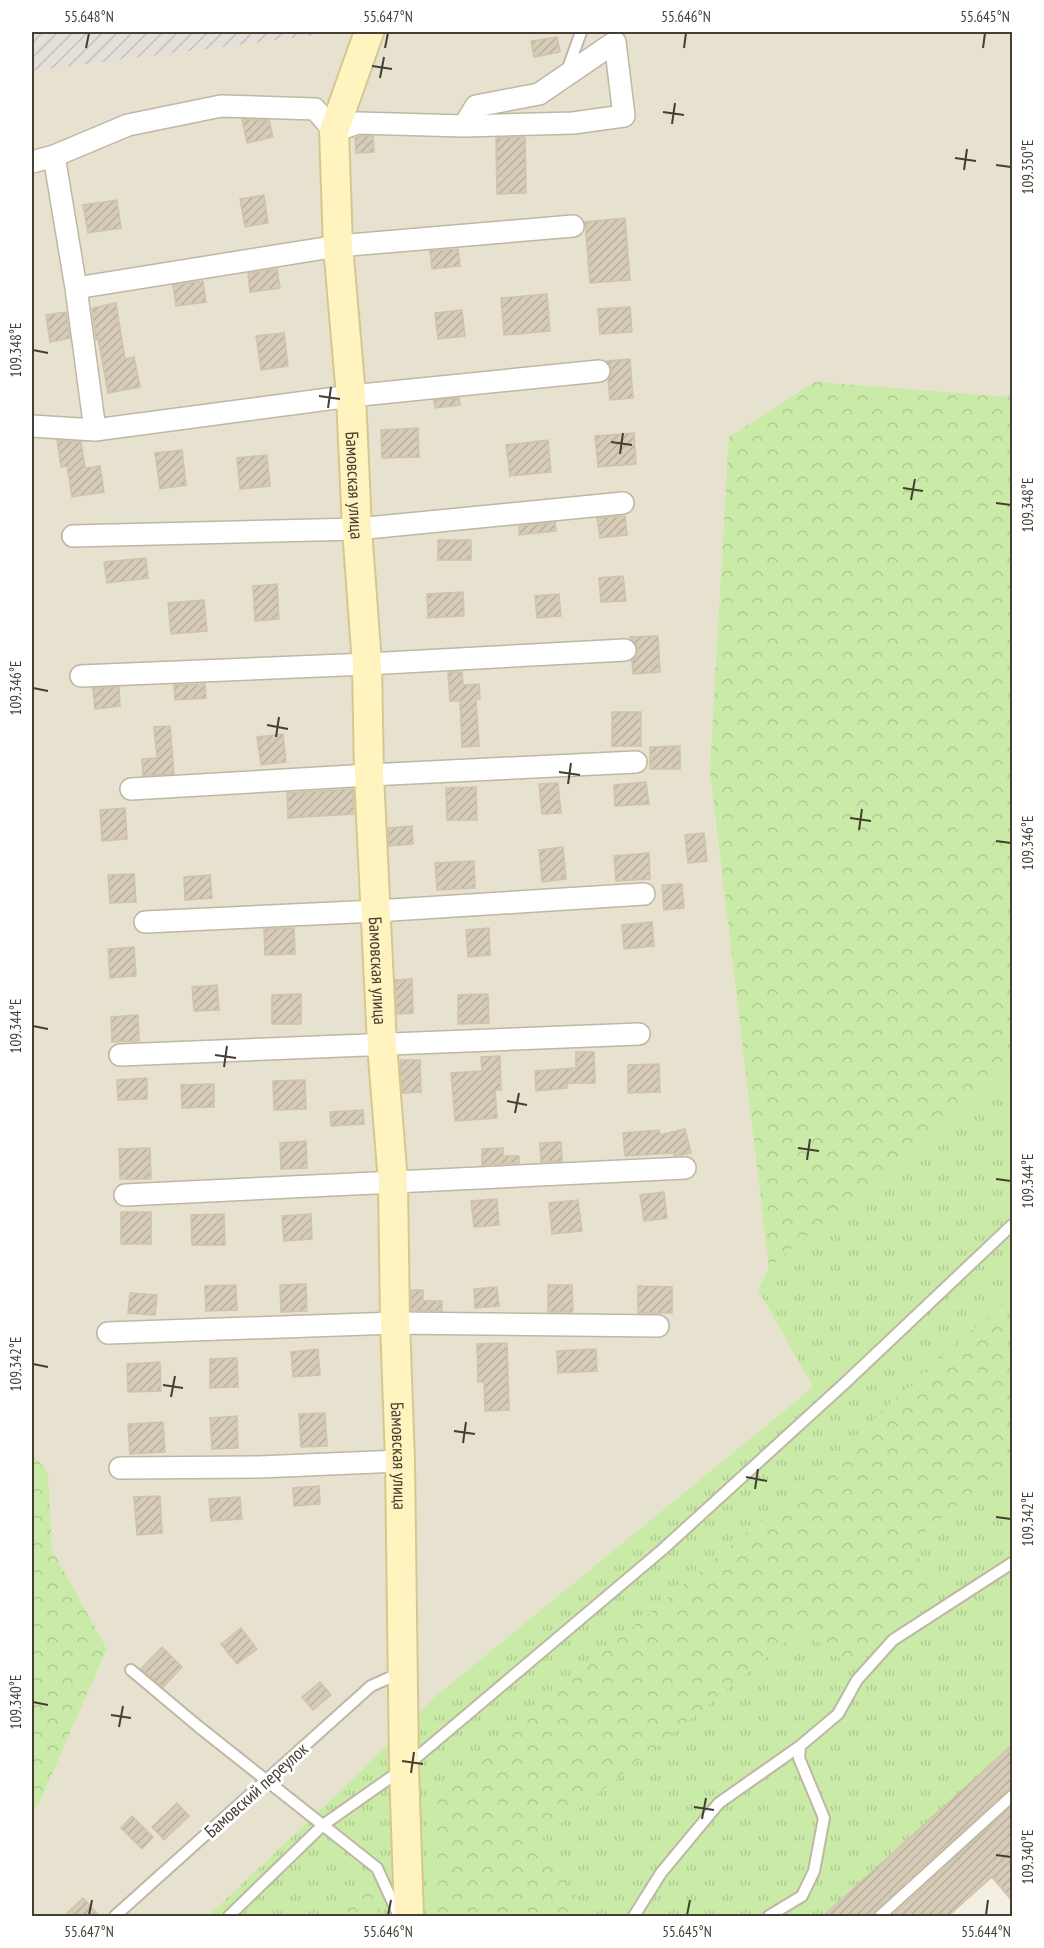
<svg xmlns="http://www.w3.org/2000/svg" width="1044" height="1948" viewBox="0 0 1044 1948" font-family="'PT Sans Narrow',sans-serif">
  <defs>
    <pattern id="industrial-furrows" width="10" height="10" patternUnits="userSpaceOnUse" patternTransform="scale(1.5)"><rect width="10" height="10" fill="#e4dfd8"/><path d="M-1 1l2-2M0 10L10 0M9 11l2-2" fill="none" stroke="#c5c0ba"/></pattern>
    <pattern id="grass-tufts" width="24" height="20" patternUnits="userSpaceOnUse" patternTransform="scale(1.5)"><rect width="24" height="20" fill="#c9eba7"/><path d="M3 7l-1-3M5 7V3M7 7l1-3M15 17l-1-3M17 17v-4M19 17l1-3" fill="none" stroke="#aecb90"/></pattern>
    <pattern id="forest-crowns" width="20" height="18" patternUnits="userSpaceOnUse" patternTransform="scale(1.5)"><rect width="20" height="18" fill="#c9eba7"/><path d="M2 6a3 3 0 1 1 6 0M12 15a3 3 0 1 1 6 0" fill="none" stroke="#aecb90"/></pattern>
    <pattern id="building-hatch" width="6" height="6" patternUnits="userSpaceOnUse" patternTransform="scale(1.5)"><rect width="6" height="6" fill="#d5cbb7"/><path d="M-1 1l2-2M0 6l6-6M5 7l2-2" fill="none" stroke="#b8af9e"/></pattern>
  </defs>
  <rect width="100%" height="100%" fill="#f3efe2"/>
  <path fill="#e7e1d0" d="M340,32H1012V397L815,382L729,438L710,771L769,1267L758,1290L813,1387L437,1695L360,1772L208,1916H32V1811L39,1804L107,1649L52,1549L48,1472L32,1454V71Z"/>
  <path fill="url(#industrial-furrows)" d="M32,32H340L32,71Z"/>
  <path fill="url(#grass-tufts)" d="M815,382L1012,397V1745L822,1916H208L360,1772L437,1695L813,1387L758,1290L769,1267L710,771L729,437Z"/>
  <path fill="url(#forest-crowns)" d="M815,382L1012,397V1070L769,1267L710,771L729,437Z
    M1012,1295V1461L911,1543L933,1585L849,1665L801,1630L538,1842L590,1916H433L432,1795L816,1474L916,1379Z
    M32,1454L48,1472L52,1549L107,1649L39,1804L32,1811Z
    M366,1881L384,1916H329Z"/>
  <path fill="url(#building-hatch)" stroke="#d0c3aa" stroke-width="1.5" d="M557,37L560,52L534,57L531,41Z
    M242,119L269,120L273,137L247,143Z
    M360,136H373L374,152L356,153L355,138Z
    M525,137L526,193L497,194L496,138Z
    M264,195L268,223L245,227L240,199Z
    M117,200L121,228L88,233L83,205Z
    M625,218L630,280L590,283L585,222Z
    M458,249L460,266L432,269L430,251Z
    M277,269L280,288L250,292L248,273Z
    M203,281L206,302L176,306L173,285Z
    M547,294L550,331L504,335L501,298Z
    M116,303L125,359L134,357L140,387L108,393L98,338L96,339L92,308Z
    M630,307L632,332L600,334L598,309Z
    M462,310L465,336L438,339L435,313Z
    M66,312L70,338L50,342L46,315Z
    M284,333L288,366L261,370L256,336Z
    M630,359L633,398L610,400L608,380L612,370L607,361Z
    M459,398L460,405L435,408L434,400Z
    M418,428L419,457L382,458L381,430Z
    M634,433L636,464L598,467L595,436Z
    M57,440L81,442L85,468L100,466L104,492L72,497L67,466L61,467Z
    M548,440L551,472L510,476L506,445Z
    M182,450L186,485L160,489L155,453Z
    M267,455L270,486L240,489L237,458Z
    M625,516L627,535L600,538L597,518Z
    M555,522L556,531L519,535V526Z
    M438,540H471V560H438Z
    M146,558L148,578L107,583L104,562Z
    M623,576L626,601L601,602L599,578Z
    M277,584L279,619L255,621L253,586Z
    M463,592L464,616L428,618L427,594Z
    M559,594L561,616L537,618L535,596Z
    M204,600L207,631L171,634L168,603Z
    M658,636L660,672L633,674L632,661L637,655L638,649L630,637Z
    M448,672H462L463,685L479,684L480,699L476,700L479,746L462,747L460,701H450Z
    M205,684L206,698L175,700L174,685Z
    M119,687L120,706L95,709L93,688Z
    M612,712H641V746H612Z
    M170,726L174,774L143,776L142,759L157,758L154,727Z
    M283,734L286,762L261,765L257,737Z
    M680,746V769H650V747Z
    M646,782L649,804L615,806L614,785Z
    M558,783L561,813L542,814L539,784Z
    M476,787L477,820H447L446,788Z
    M353,789L354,814L288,818L287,793Z
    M125,808L127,839L102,841L100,810Z
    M412,826L413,844L389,846L388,828Z
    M704,833L707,861L688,863L685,835Z
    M563,847L566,879L542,882L539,850Z
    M649,853L650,879L616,881L614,856Z
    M474,861L475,888L437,890L435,863Z
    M134,874L136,902L110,903L108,875Z
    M210,875L212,898L185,900L184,877Z
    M682,884L684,908L664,910L662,885Z
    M652,922L654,946L624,949L622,925Z
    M294,928L295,954L265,955L264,929Z
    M489,928L490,955L468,957L466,930Z
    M134,947L136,976L110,978L108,949Z
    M412,979L413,1013L397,1014L395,980Z
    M217,985L219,1010L194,1011L192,987Z
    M301,994V1024H272V995Z
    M488,994L489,1023L458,1024V995Z
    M138,1015L139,1041L112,1042L111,1017Z
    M576,1052H594L595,1083H567V1088L536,1091L535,1071L576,1068Z
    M500,1056L501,1090H495L497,1118L455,1121L451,1073L482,1071L481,1057Z
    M400,1060H420L421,1092L402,1093Z
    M659,1064L660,1092L628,1093V1065Z
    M147,1078V1099L118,1100L117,1080Z
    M305,1080L306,1109L274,1110L273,1081Z
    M214,1084V1107L182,1108L181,1085Z
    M363,1110L364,1124L331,1126L330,1112Z
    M685,1129L691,1153L681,1155L674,1156V1153L625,1156L623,1133L659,1130L660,1135Z
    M306,1141L307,1168L281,1169L280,1143Z
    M561,1142L562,1161L541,1162L540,1143Z
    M150,1148L151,1179H120L119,1149Z
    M503,1148V1156H519V1163L482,1165V1149Z
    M664,1192L667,1218L644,1221L640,1195Z
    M497,1199L499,1225L474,1227L471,1201Z
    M578,1200L582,1231L552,1234L549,1203Z
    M121,1212H151V1244H121Z
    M224,1214L225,1245H192L191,1215Z
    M311,1214L312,1239L284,1241L282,1216Z
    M306,1284L307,1311L281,1312L280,1285Z
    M236,1285L237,1310L206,1311L205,1286Z
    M548,1285H572L573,1312H548Z
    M638,1286L672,1287V1313H638Z
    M497,1287L499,1306L475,1308L474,1289Z
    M411,1290H423V1301H442V1311L411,1310Z
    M130,1293L157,1295L155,1315L128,1313Z
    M507,1343L509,1410L485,1411L484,1382H478L477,1344Z
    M318,1349L320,1375L293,1377L291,1352Z
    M596,1349L597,1371L558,1373L557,1351Z
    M237,1358L238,1387L210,1388V1359Z
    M160,1362L161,1391L128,1392L127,1364Z
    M325,1413L327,1446L301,1447L299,1414Z
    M237,1416L238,1448L212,1449L210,1418Z
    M163,1422L165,1452L130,1454L128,1424Z
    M319,1486L320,1504L294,1506L293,1488Z
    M160,1496L162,1533L137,1535L134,1497Z
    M240,1497L242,1519L211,1521L209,1499Z
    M241,1628L257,1649L237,1664L221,1644Z
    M162,1647L182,1667L163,1687L141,1669Z
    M320,1682L331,1695L313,1710L302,1697Z
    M1012,1745V1789L1007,1790L875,1910L873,1917H822Z
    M177,1803L189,1816L164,1840L152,1827Z
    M1012,1806V1901L992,1877L947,1917H891Z
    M132,1816L153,1837L142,1849L121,1828Z
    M83,1898L100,1917H63Z"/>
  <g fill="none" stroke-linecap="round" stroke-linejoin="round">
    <g stroke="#bfb7a4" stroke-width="14">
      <path id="lane" d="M567,71L581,32
        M131,1670L199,1727L377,1868L399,1916
        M115,1916L371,1686L400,1673
        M229,1916L323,1825L404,1768L662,1550L845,1383L1012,1225
        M634,1916L661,1873L719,1803L800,1746
        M769,1916L802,1896L814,1871L824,1818L799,1758L800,1746L838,1714L857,1680L893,1640L1012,1563
        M880,1916L1012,1796"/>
    </g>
    <g stroke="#bfb7a4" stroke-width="24">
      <path id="street" d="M54,156L76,288L95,430
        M32,162L54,156L128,125L221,106L315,109L334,131L358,123L464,126L573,123L624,116L615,42L539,94L476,106L464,126
        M76,288L338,246L573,226
        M32,426L95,430L351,396L599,371
        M73,536L357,529L623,503
        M81,676L367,664L625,650
        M131,789L369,775L636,762
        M145,922L376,911L644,894
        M120,1055L639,1034
        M125,1195L685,1168
        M108,1333L395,1323L658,1326
        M120,1468L259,1467L400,1461"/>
    </g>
    <g stroke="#d6c78e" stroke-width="32">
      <g id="secondary">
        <path id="s1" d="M369,32L334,131L338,246L351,396L357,529L367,664L369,775L382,1045L393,1182L395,1323L400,1461L404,1768L409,1916"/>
      </g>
    </g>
    <use href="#lane" stroke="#fff" stroke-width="10"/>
    <use href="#street" stroke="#fff" stroke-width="21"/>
    <use href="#secondary" stroke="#fff3c0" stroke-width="28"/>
  </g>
  <path fill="none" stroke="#453e32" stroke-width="2" d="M86,48L89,33M385,48L388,33M684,48L686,33M983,48L985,33M372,66L392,69M380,78L384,57M663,112L684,115M672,124L675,103M955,158L976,161M996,165L1011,167M964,170L967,149M33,350L48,353M319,396L340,399M328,408L331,387M611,442L632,445M620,454L623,433M903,488L923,491M911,500L915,479M996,503L1011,505M33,688L48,691M267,725L288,729M276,737L279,717M559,772L580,775M568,784L571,763M850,818L871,821M859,830L862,809M996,841L1011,843M33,1026L48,1029M215,1055L236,1058M224,1067L227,1046M507,1101L527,1105M515,1113L519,1093M798,1148L819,1151M807,1160L810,1139M996,1179L1011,1181M33,1364L48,1367M163,1385L183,1388M171,1397L175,1376M454,1431L475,1434M463,1443L466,1422M746,1477L767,1481M755,1489L758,1469M996,1517L1011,1519M33,1702L48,1705M111,1715L131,1718M119,1727L123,1706M402,1761L423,1764M411,1773L414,1752M694,1807L714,1810M702,1819L706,1798M996,1855L1011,1857M89,1915L92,1900M388,1915L391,1900M687,1915L690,1900M986,1915L988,1900"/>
  <g text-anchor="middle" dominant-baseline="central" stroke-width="6" stroke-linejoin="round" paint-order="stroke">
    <g font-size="18" fill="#453e32" stroke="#fff">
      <text stroke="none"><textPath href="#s1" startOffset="460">Бамовская улица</textPath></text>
      <text stroke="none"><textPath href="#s1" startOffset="946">Бамовская улица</textPath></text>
      <text stroke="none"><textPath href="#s1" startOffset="1432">Бамовская улица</textPath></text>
      <text transform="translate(256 1790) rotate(-42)">Бамовский переулок</text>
    </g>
  </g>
  <rect width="1044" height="1948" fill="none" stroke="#ffffff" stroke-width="66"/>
  <rect x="33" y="33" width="978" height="1882" fill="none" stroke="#453e32" stroke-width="2"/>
  <g font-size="15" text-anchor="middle" fill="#453e32">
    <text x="89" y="22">55.648°N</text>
    <text x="388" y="22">55.647°N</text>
    <text x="686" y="22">55.646°N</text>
    <text x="985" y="22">55.645°N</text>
    <text transform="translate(1028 167) rotate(-90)" y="5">109.350°E</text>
    <text transform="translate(16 350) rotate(-90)" y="5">109.348°E</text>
    <text transform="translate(1028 505) rotate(-90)" y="5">109.348°E</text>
    <text transform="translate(16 688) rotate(-90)" y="5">109.346°E</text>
    <text transform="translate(1028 843) rotate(-90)" y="5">109.346°E</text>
    <text transform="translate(16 1026) rotate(-90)" y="5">109.344°E</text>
    <text transform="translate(1028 1181) rotate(-90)" y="5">109.344°E</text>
    <text transform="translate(16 1364) rotate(-90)" y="5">109.342°E</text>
    <text transform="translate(1028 1519) rotate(-90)" y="5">109.342°E</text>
    <text transform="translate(16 1702) rotate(-90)" y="5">109.340°E</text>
    <text transform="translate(1028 1857) rotate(-90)" y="5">109.340°E</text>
    <text x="89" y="1937">55.647°N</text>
    <text x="388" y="1937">55.646°N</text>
    <text x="687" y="1937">55.645°N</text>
    <text x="986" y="1937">55.644°N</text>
  </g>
</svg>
